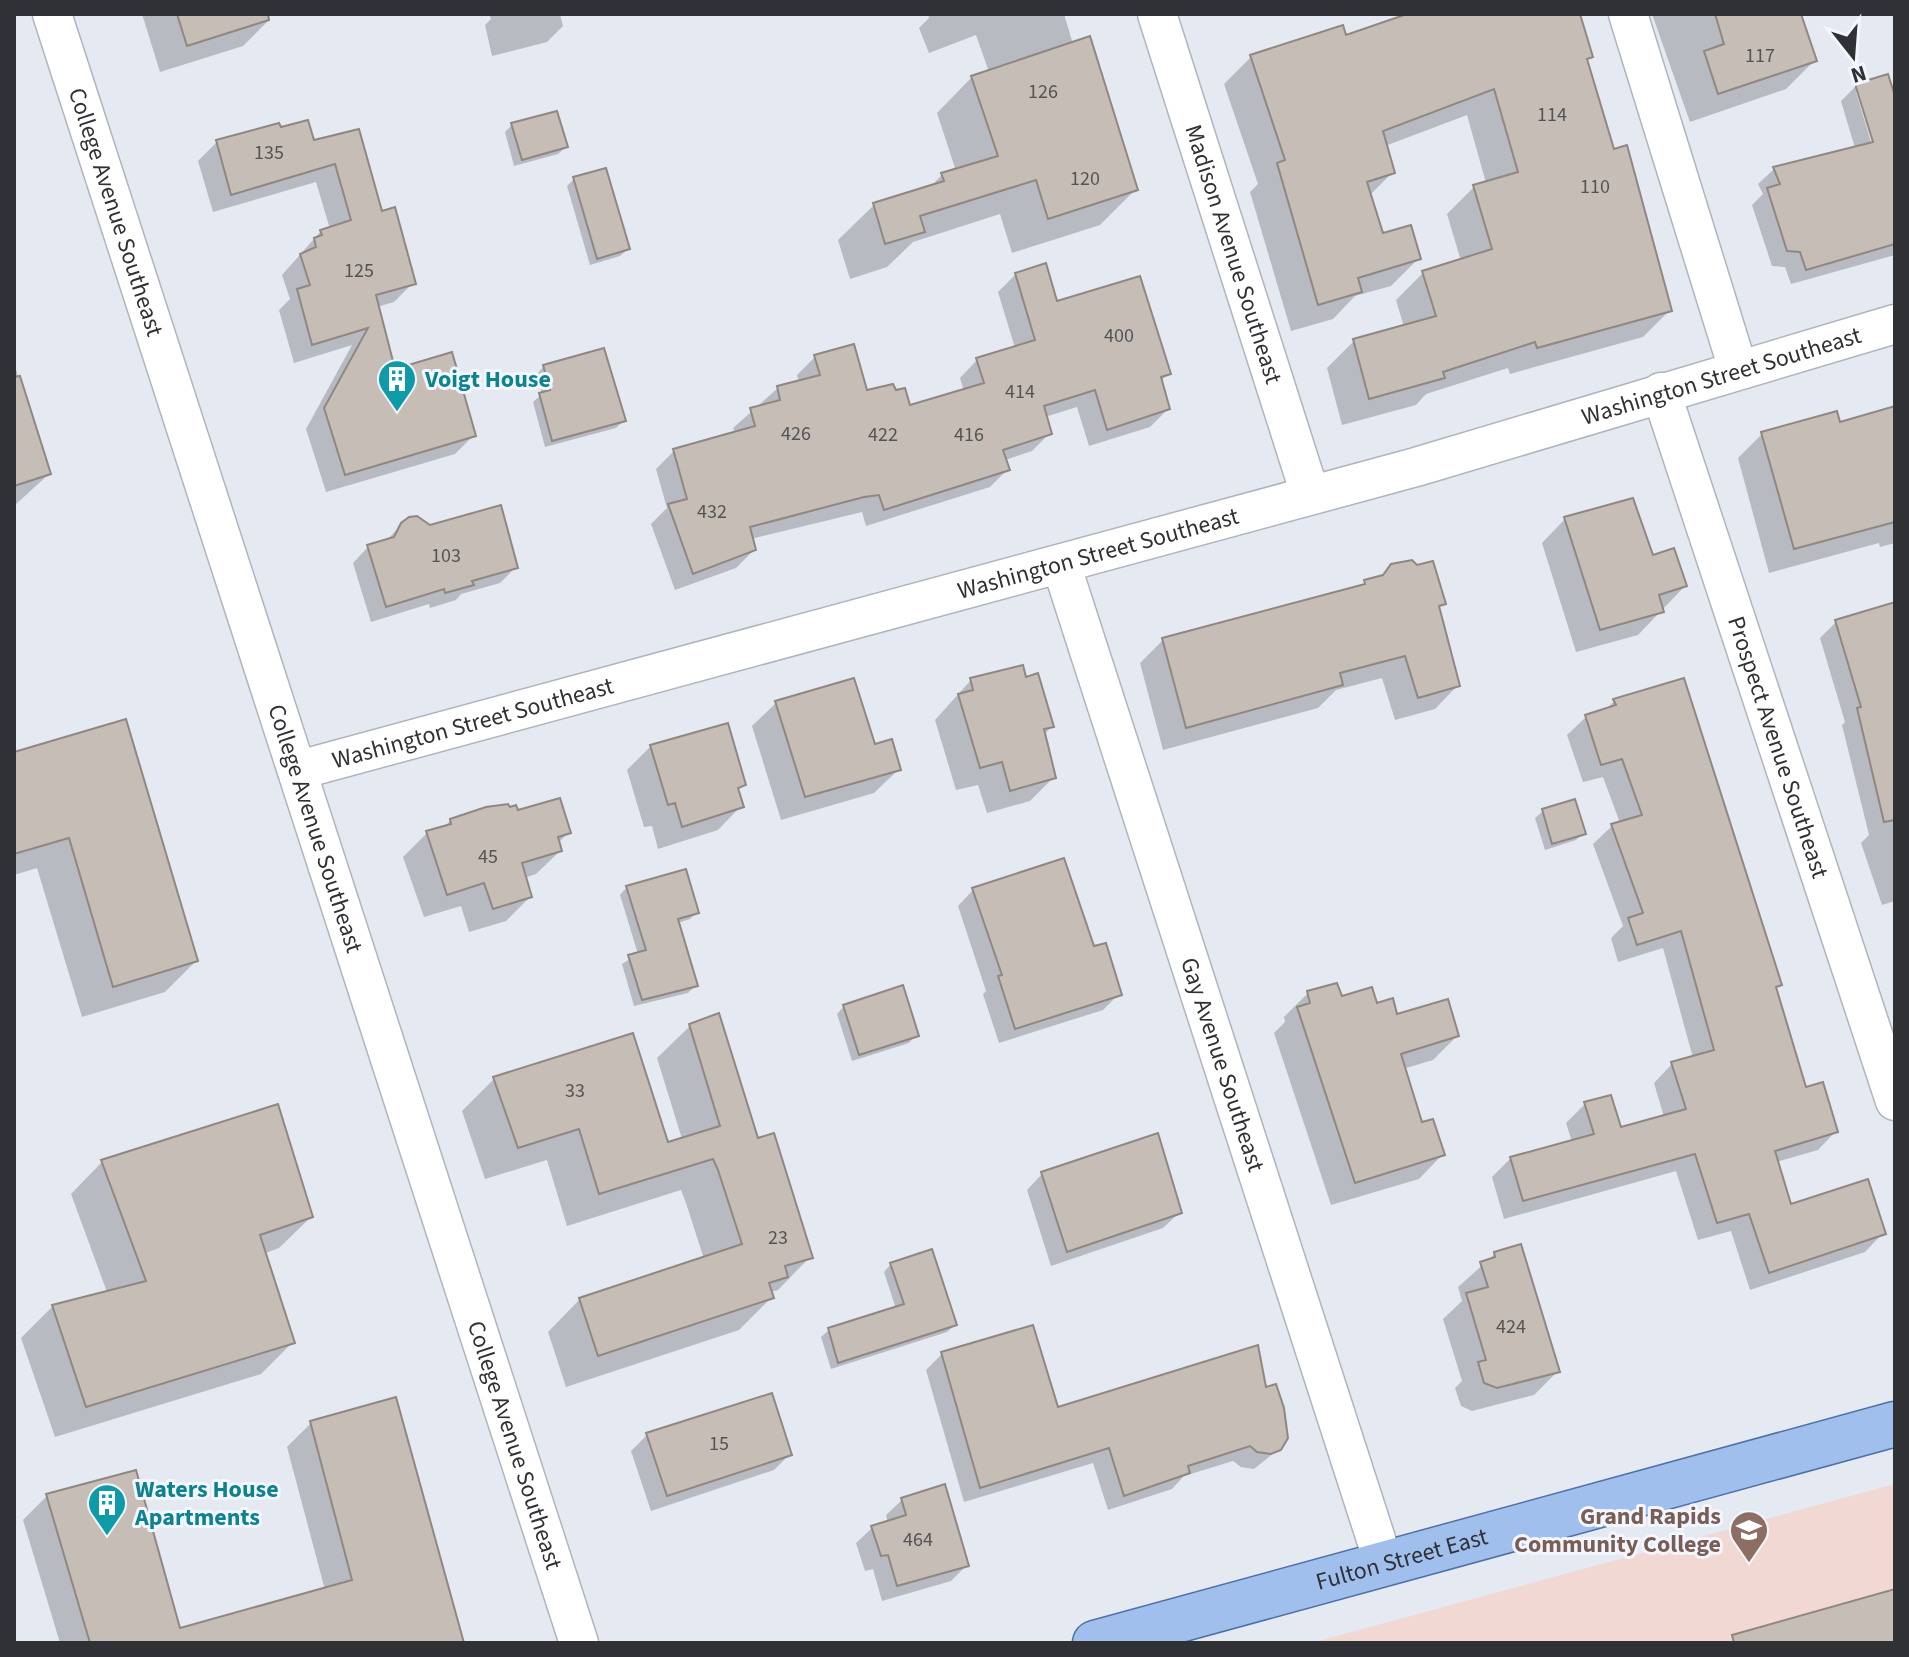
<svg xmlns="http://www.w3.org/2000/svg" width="1909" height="1657" viewBox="0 0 1909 1657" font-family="'Source Sans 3',sans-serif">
  <rect width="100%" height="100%" fill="#e5e9f2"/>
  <path fill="#f2d8d3" d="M1895,1484V1643H1311Z"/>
  <path fill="#0003" fill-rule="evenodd" d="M142,14H268L270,19L243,46L160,72Z
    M489,14H560L563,26L547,42L492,56L485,25L491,19Z
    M928,14H1064L1073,44L1136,189L1100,225L1012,253L1000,214L913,242L887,267L850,279L838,240L874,205L930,187L942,175L956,171L937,113L972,77L989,72L976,35L929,53L919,28L929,18Z
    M1413,14H1578L1591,56L1586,61L1612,152L1670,310L1643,337L1510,374L1508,368L1426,394L1416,405L1342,425L1327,368L1354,341L1404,327L1396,300L1423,273L1461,261L1447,214L1474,187L1486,183L1467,115L1385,146L1393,172L1369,196L1382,235L1418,259L1391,286L1355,296L1333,319L1291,331L1250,192L1258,184L1224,84L1251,57L1345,37Z
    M1652,14H1799L1814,61L1786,89L1690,122Z
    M1856,86L1895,102V255L1791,284L1785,267L1772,266L1752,205L1763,194L1758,184L1774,169L1855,148L1841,101ZM1856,92H1860L1878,151L1874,152Z
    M512,125L566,147L558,154L514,166L505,132Z
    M280,130L313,143L358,131L381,213L413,283L394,302L377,307L394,371L474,435L455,454L326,492L306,429L352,345L294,363L279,310L290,299L282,275L321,231L330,229L316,182L213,212L198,161L217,142Z
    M574,179L628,249L620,256L590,265L567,186Z
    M1016,274L1168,374L1160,382L1168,409L1150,427L1089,446L1077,407L1045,417L1050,433L1032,451L1005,460L1008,469L990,487L866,526L862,512L751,539L754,550L736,568L675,590L651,524L667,508L656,469L674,451L735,433L733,428L778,388L799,382L797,375L815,357L865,392L909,408L964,391L960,378L977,360L1015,348L998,292Z
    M14,363L49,474L14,506Z
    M544,366L624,420L616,428L545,447L533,402L542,394L537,374Z
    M1895,408V543L1880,547L1879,543L1769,573L1738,458L1763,433L1838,424Z
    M1565,519L1651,557L1685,586L1638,635L1576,652L1542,543Z
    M402,524L430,527L516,567L500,583L461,594L456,600L430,608L429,604L371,622L353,563L368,547L385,542Z
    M1392,566L1444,603L1438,609L1458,685L1435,709L1395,720L1382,678L1336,690L1318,708L1163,750L1140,663L1163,640L1361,587L1379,578Z
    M1895,605V901L1882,905L1861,843L1869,835L1842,725L1845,722L1820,638L1836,622Z
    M1024,679L1052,726L1044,735L1054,777L1030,801L987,813L978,785L956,790L935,720L971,680Z
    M1614,701L1780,985L1775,990L1805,1090L1836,1131L1818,1150L1776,1162L1790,1207L1883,1233L1865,1252L1750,1290L1731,1231L1698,1240L1676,1171L1504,1219L1492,1177L1511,1158L1572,1142L1566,1123L1585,1104L1620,1129L1664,1117L1654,1083L1672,1064L1693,1058L1663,948L1618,962L1611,938L1623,926L1593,844L1612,826L1620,823L1603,777L1583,782L1567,735L1586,717L1605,711Z
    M776,703L873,746L898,770L874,793L781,820L752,726Z
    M651,746L744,785L737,791L741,806L718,830L658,849L652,826L644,827L627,770Z
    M14,754L196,961L165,992L82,1017L37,868L14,875Z
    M1543,811L1583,833L1576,840L1545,850L1535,818Z
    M517,813L568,833L558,843L560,851L536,874L524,878L530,897L506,921L469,932L461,906L424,917L403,857L427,833L443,828L451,820Z
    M627,887L697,912L690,919L678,923L696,985L688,993L634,1006L622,964L638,954L620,895Z
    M973,890L1092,949L1119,994L1103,1010L999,1043L983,994L986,991L958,906Z
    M1308,993L1341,998L1457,1036L1433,1060L1403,1069L1420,1125L1442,1155L1419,1179L1331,1205L1274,1033L1285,1022L1284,1017Z
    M844,1006L916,1035L909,1043L852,1061L837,1014Z
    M690,1026L756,1141L810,1257L778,1290L770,1292L772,1297L739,1330L566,1387L548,1332L580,1299L704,1259L686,1203L681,1190L567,1226L547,1160L485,1179L462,1111L494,1079L667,1144L682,1139L657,1058Z
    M102,1162L311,1217L279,1248L263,1254L293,1342L261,1374L55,1437L21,1338L53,1306L107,1292L71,1194Z
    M1042,1174L1179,1213L1163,1228L1051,1266L1027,1190Z
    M1495,1254L1558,1371L1534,1395L1472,1411L1461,1406L1455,1388L1462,1381L1443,1319L1462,1301L1458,1287Z
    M891,1264L955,1325L947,1332L831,1369L821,1337L829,1330L896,1309L884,1272Z
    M942,1354L1057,1410L1265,1390L1280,1448L1254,1469L1241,1467L1233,1461L1184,1476L1172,1489L1108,1510L1093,1463L964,1502L926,1370Z
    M311,1423L462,1643H60L23,1520L47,1496L178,1630L325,1590L287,1447Z
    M647,1435L789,1455L774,1470L651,1511L631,1451Z
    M902,1500L967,1565L951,1581L882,1601L873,1569L865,1571L856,1543L872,1528L888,1523L886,1515Z"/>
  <path fill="#c5bdb6" stroke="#8f8881" stroke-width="2" d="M177,14H268L269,20L187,46Z
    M1407,14H1580L1593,57L1587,59L1614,149L1627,145L1672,311L1537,348L1535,342L1443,372L1445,378L1369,399L1353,339L1436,316L1422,271L1492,249L1473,185L1518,172L1494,89L1383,131L1395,173L1367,182L1383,233L1411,225L1421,259L1358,278L1362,292L1318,305L1277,163L1285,160L1250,55L1343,25L1346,35Z
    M1715,14H1801L1817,61L1718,94L1704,51L1724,44Z
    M1090,36L1138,190L1048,219L1036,180L920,216L925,232L885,244L873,203L944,181L941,173L998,156L971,76Z
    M1888,74L1895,96V244L1806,270L1800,252L1787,251L1767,188L1780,184L1773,167L1873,142L1855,84Z
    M557,111L568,147L522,160L511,123Z
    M308,120L314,140L359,129L382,211L395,207L416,284L376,295L395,369L452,352L476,436L345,475L324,408L368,328L312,345L297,289L310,285L300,254L316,247L314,238L322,235L320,230L351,220L335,164L231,195L216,140L279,123L281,127Z
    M606,168L630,249L597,259L573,177Z
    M1046,263L1057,301L1140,276L1171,374L1161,377L1170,409L1107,430L1095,390L1044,406L1052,434L1003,450L1010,470L884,510L879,495L864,497L750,527L756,550L693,574L668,504L687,499L673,449L755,426L750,408L780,400L777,386L820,375L814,355L854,344L867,390L893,384L896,390L905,388L910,405L984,383L976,358L1035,340L1015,273Z
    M604,348L626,421L552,441L539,393L550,390L543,365Z
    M20,376L51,474L14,486V377Z
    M1895,406V522L1794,549L1761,432L1837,411L1840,422Z
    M1633,498L1653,555L1674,548L1687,586L1659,595L1664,612L1600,630L1564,517Z
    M501,505L518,568L472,581L474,585L445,593L444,589L386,607L367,545L394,537L401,523L409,517L417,516L430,525Z
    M1412,560L1417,565L1433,561L1446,604L1439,606L1460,686L1418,698L1405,656L1340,673L1343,685L1186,728L1162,638L1365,584L1364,580L1383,575L1391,564Z
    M1895,602V820L1884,822L1857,708L1861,707L1835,620Z
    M1023,665L1026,677L1038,673L1054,727L1044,729L1056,778L1010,791L1002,762L980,768L958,694L973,690L970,678Z
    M854,678L875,744L892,739L901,770L805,797L775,701Z
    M1684,678L1782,985L1776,987L1806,1087L1823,1082L1838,1132L1775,1151L1791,1204L1868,1179L1886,1234L1769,1273L1749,1214L1717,1223L1695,1154L1523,1201L1510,1157L1594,1134L1584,1102L1611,1095L1621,1127L1686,1109L1671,1062L1714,1050L1681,931L1637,945L1628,918L1643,913L1611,824L1642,815L1622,759L1601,765L1585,715L1616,705L1613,699Z
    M126,719L198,961L113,987L69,838L14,854V752Z
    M728,723L746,785L738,788L744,807L682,827L675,803L668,805L650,745Z
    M560,798L571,833L558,837L562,851L522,863L532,897L493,909L484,883L447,895L426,831L451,824L450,819L486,807L508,804L510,807L516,805L518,810Z
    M1575,799L1586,834L1552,844L1542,809Z
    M1064,858L1094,946L1106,943L1122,995L1015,1029L998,976L1002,975L972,888Z
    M686,869L699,913L678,919L698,986L642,1000L628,955L646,950L626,886Z
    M1337,983L1342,996L1372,987L1377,1003L1393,998L1397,1014L1448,999L1459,1036L1401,1054L1422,1122L1433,1119L1445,1155L1355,1183L1297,1007L1310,1003L1307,991Z
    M903,985L919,1036L859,1055L843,1005Z
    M719,1013L758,1138L774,1133L813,1258L785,1266L788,1277L769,1283L774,1298L598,1356L579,1298L742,1244L718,1170L713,1159L599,1194L579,1129L518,1148L493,1077L633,1033L668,1142L720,1126L689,1024Z
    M278,1104L313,1217L260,1235L295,1343L86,1407L52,1305L146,1281L101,1160Z
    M1158,1133L1182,1213L1067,1252L1041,1172Z
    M1521,1244L1560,1372L1497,1388L1484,1383L1478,1362L1486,1360L1466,1293L1488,1287L1480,1262L1495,1257L1494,1252Z
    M932,1249L957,1325L838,1363L828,1328L904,1304L890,1263Z
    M1033,1325L1058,1407L1258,1345L1266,1387L1276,1384L1284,1408L1288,1438L1281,1450L1271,1454L1257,1452L1250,1446L1188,1466L1190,1473L1124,1496L1109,1448L980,1488L941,1352Z
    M772,1393L792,1455L667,1496L646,1433Z
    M396,1397L464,1643H90L46,1494L136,1470L180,1628L352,1580L310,1421Z
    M945,1484L969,1566L897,1586L888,1555L881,1556L871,1526L906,1515L901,1498Z
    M1895,1589V1643H1734L1732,1635Z"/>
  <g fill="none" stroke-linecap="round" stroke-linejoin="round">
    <g stroke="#b0b5bd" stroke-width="41">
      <g id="minor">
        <path id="s1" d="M52,14L579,1643"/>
        <path id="s2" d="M1157,14L1310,494"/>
        <path d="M1628,14L1738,369"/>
        <path id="s3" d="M1661,392L1895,1101"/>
        <path id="s4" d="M1061,564L1384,1564"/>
        <path id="s5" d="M299,770L1416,467L1895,324"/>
      </g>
    </g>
    <g stroke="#5071a5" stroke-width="47">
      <g id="major">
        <path id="s6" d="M1095,1643L1895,1424"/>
      </g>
    </g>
    <use href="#minor" stroke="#fff" stroke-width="38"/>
    <use href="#major" stroke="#a0bfed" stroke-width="44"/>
  </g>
  <defs>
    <g id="building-pin" transform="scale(2)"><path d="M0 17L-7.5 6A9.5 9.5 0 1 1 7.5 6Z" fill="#0f9aa8" stroke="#f3f6fe"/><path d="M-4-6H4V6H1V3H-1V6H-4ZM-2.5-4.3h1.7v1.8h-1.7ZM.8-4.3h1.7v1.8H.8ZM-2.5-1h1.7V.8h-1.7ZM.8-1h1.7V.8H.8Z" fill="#fff"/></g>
    <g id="university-pin" transform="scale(2)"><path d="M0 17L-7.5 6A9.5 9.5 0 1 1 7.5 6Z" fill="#8d6e63" stroke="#f3f6fe"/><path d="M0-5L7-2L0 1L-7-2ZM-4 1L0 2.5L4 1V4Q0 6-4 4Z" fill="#fff"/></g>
  </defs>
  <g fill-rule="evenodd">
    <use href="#building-pin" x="397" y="379"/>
    <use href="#building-pin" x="107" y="1503"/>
    <use href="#university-pin" x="1749" y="1530"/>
  </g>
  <g text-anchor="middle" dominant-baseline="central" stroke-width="6" stroke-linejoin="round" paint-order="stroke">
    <g font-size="20" fill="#545455">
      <text x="1760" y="56">117</text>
      <text x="1043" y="92">126</text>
      <text x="1552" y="115">114</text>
      <text x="269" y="153">135</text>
      <text x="1085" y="179">120</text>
      <text x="1595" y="187">110</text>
      <text x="359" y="271">125</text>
      <text x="1119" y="336">400</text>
      <text x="1020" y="392">414</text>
      <text x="796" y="434">426</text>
      <text x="883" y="435">422</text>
      <text x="969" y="435">416</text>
      <text x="712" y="512">432</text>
      <text x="446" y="556">103</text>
      <text x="488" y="857">45</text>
      <text x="575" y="1091">33</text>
      <text x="778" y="1238">23</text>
      <text x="1511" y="1327">424</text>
      <text x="719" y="1444">15</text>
      <text x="918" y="1540">464</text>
    </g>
    <g font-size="24" fill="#2f3135" stroke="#f3f6fe">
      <text stroke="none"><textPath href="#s1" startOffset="208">College Avenue Southeast</textPath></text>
      <text stroke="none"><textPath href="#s2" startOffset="252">Madison Avenue Southeast</textPath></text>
      <text stroke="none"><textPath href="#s5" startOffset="1476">Washington Street Southeast</textPath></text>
      <text stroke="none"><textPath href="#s5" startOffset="828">Washington Street Southeast</textPath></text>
      <text stroke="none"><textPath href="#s5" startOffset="180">Washington Street Southeast</textPath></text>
      <text stroke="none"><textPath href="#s3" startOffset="374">Prospect Avenue Southeast</textPath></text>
      <text stroke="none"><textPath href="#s1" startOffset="856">College Avenue Southeast</textPath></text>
      <text stroke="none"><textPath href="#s4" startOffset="526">Gay Avenue Southeast</textPath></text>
      <text stroke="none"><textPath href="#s1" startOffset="1504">College Avenue Southeast</textPath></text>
      <text stroke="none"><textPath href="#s6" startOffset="318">Fulton Street East</textPath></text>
    </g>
    <g font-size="24" font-weight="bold" fill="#0d838f" stroke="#f3f6fe" text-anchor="start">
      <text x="425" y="379">Voigt House</text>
      <text x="135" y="1489">Waters House<tspan x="135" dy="28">Apartments</tspan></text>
    </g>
    <g font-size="24" font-weight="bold" fill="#785e54" stroke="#f3f6fe" text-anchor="end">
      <text x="1721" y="1516">Grand Rapids<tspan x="1721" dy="28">Community College</tspan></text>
    </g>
  </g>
  <rect width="1909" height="1657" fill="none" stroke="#2f3135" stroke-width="32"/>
  <g transform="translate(1853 56) rotate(163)" stroke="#f3f6fe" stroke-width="6" paint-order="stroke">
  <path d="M0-6L14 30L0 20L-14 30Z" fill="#2f3135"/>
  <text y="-12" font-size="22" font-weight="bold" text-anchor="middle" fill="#2f3135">N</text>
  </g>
</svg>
